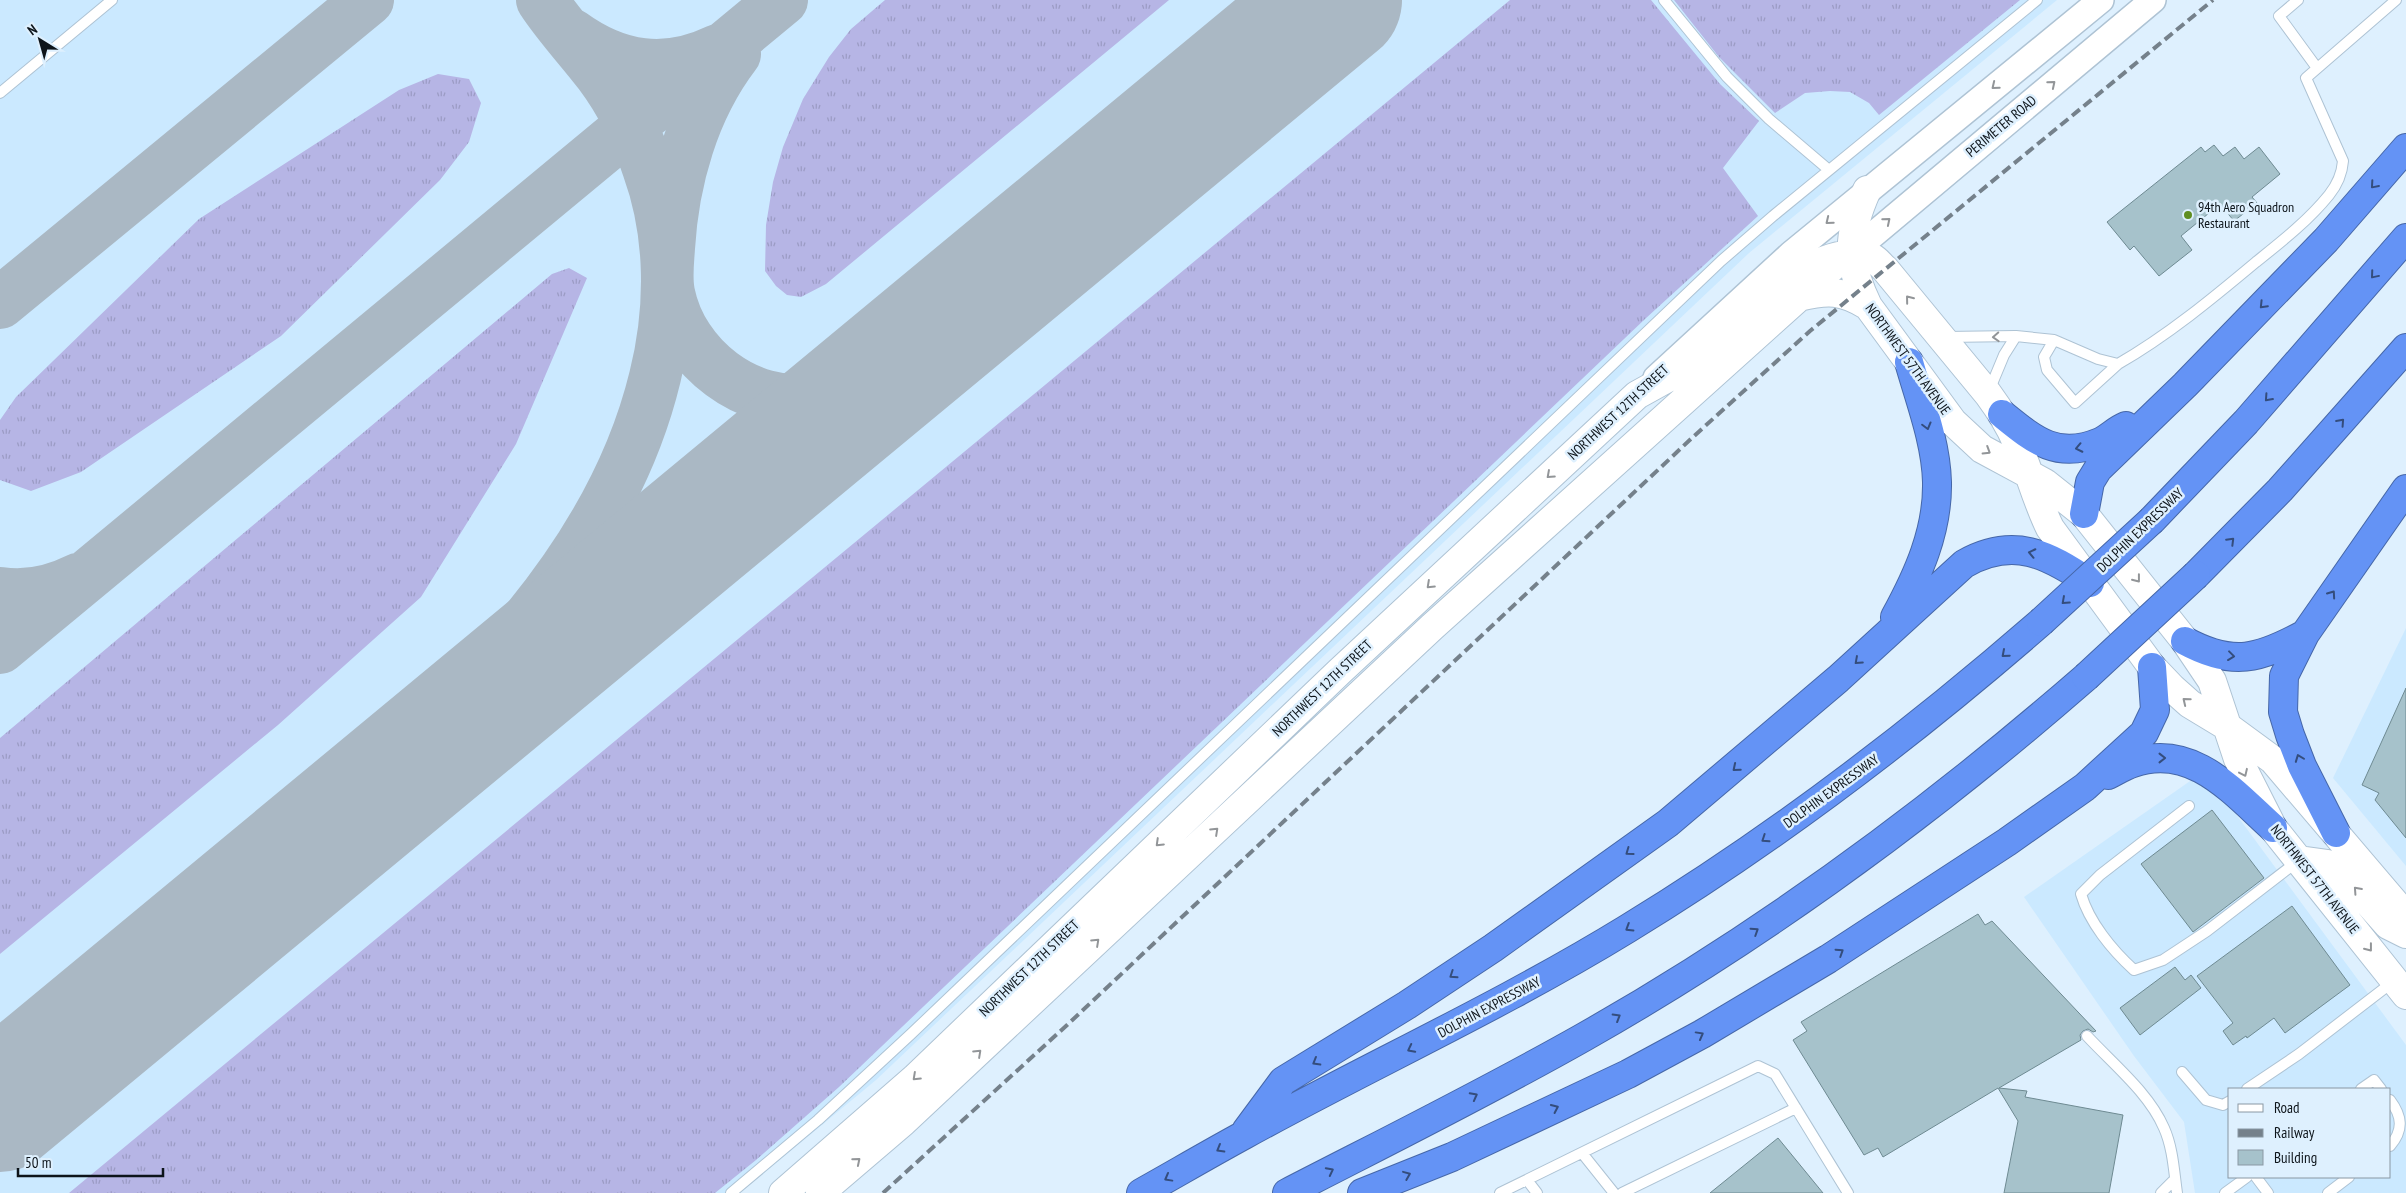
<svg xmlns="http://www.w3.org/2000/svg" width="2406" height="1193" viewBox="0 0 2406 1193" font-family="'PT Sans Narrow',sans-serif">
  <defs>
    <pattern id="grass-tufts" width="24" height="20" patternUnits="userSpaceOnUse" patternTransform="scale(1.25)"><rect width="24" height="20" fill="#b6b5e5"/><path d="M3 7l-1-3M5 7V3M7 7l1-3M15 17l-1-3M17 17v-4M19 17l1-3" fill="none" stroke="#9b9bc4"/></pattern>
  </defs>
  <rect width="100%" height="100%" fill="#def0fe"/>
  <path fill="#cbe9ff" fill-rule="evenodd" d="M0,0H2057L1749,253L876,1080L740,1193H0Z
    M2406,628V866L2333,778Z
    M2193,779L2230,806L2406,1045V1193H2195L2184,1122L2134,1056L2024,897ZM2230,1089H2390V1177H2230Z"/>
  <path fill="url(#grass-tufts)" d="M885,0H1169L826,284L801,297L787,295L776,286L765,271L766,225L773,182L783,147L803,99L829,57L851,29Z
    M1510,0H1651L1720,84L1759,121L1723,168L1758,216L1645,319L839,1087L756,1160L715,1193H69Z
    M1674,0H2020L1879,115L1869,103L1850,92L1830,91L1805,93L1775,113L1719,57Z
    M438,74L469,79L481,103L469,142L440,180L281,336L81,472L31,491L0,480V420L16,397L199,219L399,90Z
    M569,268L587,278L516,444L421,597L278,725L0,954V738L552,274Z"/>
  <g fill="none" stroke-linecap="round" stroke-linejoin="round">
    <path stroke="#aab8c4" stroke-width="52" d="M571,34C618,68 666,75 718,50
      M735,54C693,109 673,180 669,248C668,263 666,278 669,293C682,358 748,409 814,399C842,395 866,382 891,369
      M1251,71L1328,0
      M0,303L368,0
      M0,593C27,597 54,591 78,579
      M0,648L782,0
      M181,955C230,909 279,864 328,819C465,695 610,563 655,377C672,309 672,234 648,168C637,135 621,102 600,74C581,49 559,26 542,0"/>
    <path stroke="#aab8c4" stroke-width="130" d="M0,1107L1337,0"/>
  </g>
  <path fill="#a6c2cb" stroke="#6e8a92" d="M2214,145L2223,156L2235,147L2244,159L2259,147L2280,174L2252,197L2257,203L2234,221L2220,204L2181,236L2192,250L2159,276L2134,246L2130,250L2107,222L2201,147L2205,152Z
    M2406,688V838L2375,800L2379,793L2362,785Z
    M2212,810L2264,878L2193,932L2141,864Z
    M2292,906L2350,985L2285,1033L2274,1018L2247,1038L2246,1036L2233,1045L2223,1031L2233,1023L2197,976Z
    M1978,914L1985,925L1992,921L2096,1031L2093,1032L2088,1029L2083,1031L2080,1035L2081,1040L1999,1088L2027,1091L2025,1097L2123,1115L2109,1193H2004L2018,1121L1998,1088L1883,1157L1878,1148L1864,1155L1793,1040L1807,1031L1801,1022Z
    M2175,967L2185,980L2191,975L2201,988L2140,1035L2120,1008Z
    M1778,1138L1823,1193H1710Z"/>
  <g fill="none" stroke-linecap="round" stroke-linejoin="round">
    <g stroke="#aec3d4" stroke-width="12">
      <path id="service" d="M1664,0L1727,77L1769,119L1829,170
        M2298,0L2279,16L2317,68
        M0,93L112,0
        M2016,336L2054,340L2098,359L2118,364C2167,336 2213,298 2256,262C2281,242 2308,221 2329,195C2337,185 2342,174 2343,161L2306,78L2396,0
        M1946,337L2016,336L2004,355L1989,391
        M2054,340L2044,357L2047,370L2075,403L2118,364
        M2189,806L2100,875L2081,894C2089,922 2112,950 2134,970L2163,960L2207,931L2298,861
        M2087,1036C2113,1064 2149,1093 2164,1128C2173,1148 2174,1172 2177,1193
        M2182,1072L2206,1100L2223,1105L2230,1101
        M2247,1089L2299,1054L2394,981
        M2361,1089L2374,1080L2381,1089
        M2390,1100C2402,1116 2404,1130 2390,1146
        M1582,1153L1614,1193
        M2256,1177L2268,1193
        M1527,1180L1537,1193
        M731,1193L818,1120L911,1034L1721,261L1773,216L2037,0
        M1500,1193L1758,1066L1775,1074L1848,1193
        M1622,1193L1796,1108
        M2161,1193L2175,1179
        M2225,1193L2247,1177
        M2328,1193L2349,1177"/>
    </g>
    <g stroke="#aec3d4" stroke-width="28">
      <path id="tertiary" d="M1799,297L2153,0
        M1656,378L1791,254L2101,0"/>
    </g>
    <g stroke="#aec3d4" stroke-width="30">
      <path id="secondary" d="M1867,190C1847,235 1846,261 1868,306L1953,422L1982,449L2045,483L2084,514L2185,641L2212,681L2238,759L2273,828L2406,995
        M2299,860L2328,864L2341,872L2388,925L2406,934
        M783,1193L915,1078L1339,672L1637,395L1693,364L1791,276C1810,265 1852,245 1873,258C1877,260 1881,266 1885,269L1988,394C1999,409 2009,424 2016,441C2029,469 2036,500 2050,528L2152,667L2172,688L2190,704L2228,727L2273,760L2406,916
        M820,1193L903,1122L1432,627L1799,297C1828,290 1842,290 1868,306"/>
    </g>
    <g stroke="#4667a8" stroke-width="30">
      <path id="motorway" d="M2002,414C2034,440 2057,460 2100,442C2109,438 2116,430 2126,426
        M2084,514L2090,482L2098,469L2185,385L2326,240L2406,148
        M2152,520L2246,422L2406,238
        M2196,575L2280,490L2406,348
        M1895,617C1918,575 1938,531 1937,482C1936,442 1920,401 1909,362
        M2185,641C2233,667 2259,659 2305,634
        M2108,775C2116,771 2124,766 2133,763C2192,742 2233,792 2273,828
        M2336,833L2302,766L2290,735L2283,712L2284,676L2305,634L2406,489
        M1246,1131L1283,1081L1407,1005L1493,948L1668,823L1838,679L1964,564C2013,536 2048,554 2090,583
        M1141,1193C1175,1174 1209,1154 1244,1135C1371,1065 1503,1005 1627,929C1775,839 1911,735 2041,622
        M1287,1193C1386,1142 1487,1092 1584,1037C1764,935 1930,813 2086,677
        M1362,1193L1452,1157L1628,1074L1702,1034L1828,959L2007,842L2085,787L2144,733L2155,710L2152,667"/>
    </g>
    <use href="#service" stroke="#fff" stroke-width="10"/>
    <use href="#tertiary" stroke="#fff" stroke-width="25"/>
    <use href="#secondary" stroke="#fff" stroke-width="28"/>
    <use href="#motorway" stroke="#6493f5" stroke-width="28"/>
    <path stroke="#75818b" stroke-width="4" stroke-dasharray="10 5" stroke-linecap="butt" d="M883,1193L1066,1026L1693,437L1810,331L2213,0"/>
    <g stroke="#4667a8" stroke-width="30" stroke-linecap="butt">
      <path id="motorway-bridge" d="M2041,622L2152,520
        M2086,677L2196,575"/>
    </g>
    <use href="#motorway-bridge" stroke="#6493f5" stroke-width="28"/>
  </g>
  <defs><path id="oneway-chevron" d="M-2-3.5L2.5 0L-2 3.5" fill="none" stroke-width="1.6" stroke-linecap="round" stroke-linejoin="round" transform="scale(1.25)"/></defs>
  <g stroke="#929598">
    <use href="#oneway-chevron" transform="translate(2052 84) rotate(-40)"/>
    <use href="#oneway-chevron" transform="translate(1995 86) rotate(141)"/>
    <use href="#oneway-chevron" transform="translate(1829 221) rotate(141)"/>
    <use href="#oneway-chevron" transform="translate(1887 221) rotate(-40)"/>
    <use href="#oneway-chevron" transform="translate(1909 299) rotate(-129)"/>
    <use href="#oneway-chevron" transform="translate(1996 337) rotate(177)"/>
    <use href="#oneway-chevron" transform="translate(1987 451) rotate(32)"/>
    <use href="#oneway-chevron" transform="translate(1550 475) rotate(138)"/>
    <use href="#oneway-chevron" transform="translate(2137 579) rotate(52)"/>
    <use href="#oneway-chevron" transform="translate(1430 585) rotate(137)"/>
    <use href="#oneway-chevron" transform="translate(2186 701) rotate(-141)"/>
    <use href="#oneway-chevron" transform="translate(2244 773) rotate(65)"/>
    <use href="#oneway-chevron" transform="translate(1215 831) rotate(-43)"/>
    <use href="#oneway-chevron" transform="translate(1159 843) rotate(136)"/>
    <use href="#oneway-chevron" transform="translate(2357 890) rotate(-132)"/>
    <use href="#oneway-chevron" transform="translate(1096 942) rotate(-43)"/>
    <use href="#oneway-chevron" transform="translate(2369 948) rotate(52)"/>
    <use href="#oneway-chevron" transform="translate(978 1053) rotate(-43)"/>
    <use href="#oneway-chevron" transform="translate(916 1077) rotate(137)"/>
    <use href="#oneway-chevron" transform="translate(857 1161) rotate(-40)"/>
  </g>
  <g stroke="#344d7d">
    <use href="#oneway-chevron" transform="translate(2374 185) rotate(131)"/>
    <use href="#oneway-chevron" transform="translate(2374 275) rotate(130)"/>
    <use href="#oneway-chevron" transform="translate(2263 305) rotate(134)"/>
    <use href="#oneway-chevron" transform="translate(2268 398) rotate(132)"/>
    <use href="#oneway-chevron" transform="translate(2341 422) rotate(-48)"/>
    <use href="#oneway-chevron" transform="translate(1927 426) rotate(75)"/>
    <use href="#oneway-chevron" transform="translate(2079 448) rotate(168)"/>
    <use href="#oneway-chevron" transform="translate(2231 541) rotate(-45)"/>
    <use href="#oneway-chevron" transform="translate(2032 553) rotate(-168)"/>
    <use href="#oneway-chevron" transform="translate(2332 594) rotate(-55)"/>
    <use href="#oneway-chevron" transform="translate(2065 601) rotate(138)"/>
    <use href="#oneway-chevron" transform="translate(2005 654) rotate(139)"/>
    <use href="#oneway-chevron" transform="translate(2231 656) rotate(7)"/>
    <use href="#oneway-chevron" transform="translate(1858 661) rotate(138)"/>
    <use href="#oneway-chevron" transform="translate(2162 758)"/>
    <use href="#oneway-chevron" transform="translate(2299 758) rotate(-111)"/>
    <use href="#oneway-chevron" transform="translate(1736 768) rotate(140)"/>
    <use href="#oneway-chevron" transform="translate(1765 839) rotate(146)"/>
    <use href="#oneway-chevron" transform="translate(1629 852) rotate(144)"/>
    <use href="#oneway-chevron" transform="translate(1629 928) rotate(148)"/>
    <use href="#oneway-chevron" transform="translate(1755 931) rotate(-33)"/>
    <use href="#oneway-chevron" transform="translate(1840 952) rotate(-33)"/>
    <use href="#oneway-chevron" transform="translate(1453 975) rotate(146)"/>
    <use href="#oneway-chevron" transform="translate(1617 1017) rotate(-31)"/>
    <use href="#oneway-chevron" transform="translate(1700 1035) rotate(-29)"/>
    <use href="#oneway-chevron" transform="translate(1411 1049) rotate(153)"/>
    <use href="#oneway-chevron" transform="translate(1316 1062) rotate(150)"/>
    <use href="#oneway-chevron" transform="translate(1474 1096) rotate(-28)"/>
    <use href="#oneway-chevron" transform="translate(1555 1108) rotate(-25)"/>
    <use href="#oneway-chevron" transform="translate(1220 1149) rotate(150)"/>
    <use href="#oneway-chevron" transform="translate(1330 1171) rotate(-27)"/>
    <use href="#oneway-chevron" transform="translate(1407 1175) rotate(-22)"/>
    <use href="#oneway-chevron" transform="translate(1168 1178) rotate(151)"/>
  </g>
  <circle fill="#608e22" stroke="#def0fe" stroke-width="2" cx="2188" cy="215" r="5"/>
  <g text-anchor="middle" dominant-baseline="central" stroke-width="5" stroke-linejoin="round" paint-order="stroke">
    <g font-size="14" fill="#0d141a" stroke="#def0fe">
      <text transform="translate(2001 126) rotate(-40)">PERIMETER ROAD</text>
      <text transform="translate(1908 359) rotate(54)">NORTHWEST 57TH AVENUE</text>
      <text transform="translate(1618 412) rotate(-43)">NORTHWEST 12TH STREET</text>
      <text transform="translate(2140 530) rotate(-44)">DOLPHIN EXPRESSWAY</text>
      <text transform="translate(1322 688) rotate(-44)">NORTHWEST 12TH STREET</text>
      <text transform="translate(1831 791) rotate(-36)">DOLPHIN EXPRESSWAY</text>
      <text transform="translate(2315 879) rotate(52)">NORTHWEST 57TH AVENUE</text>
      <text transform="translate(1029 968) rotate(-44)">NORTHWEST 12TH STREET</text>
      <text transform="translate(1489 1007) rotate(-28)">DOLPHIN EXPRESSWAY</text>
    </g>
    <g font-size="14" fill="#0d141a" stroke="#def0fe" text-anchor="start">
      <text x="2198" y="207">94th Aero Squadron<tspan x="2198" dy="16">Restaurant</tspan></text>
    </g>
  </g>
  <rect x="2228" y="1088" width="162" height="90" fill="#def0fe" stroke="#8a98a3"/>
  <rect x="2238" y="1104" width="25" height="8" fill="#ffffff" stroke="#8a98a3"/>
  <text x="2274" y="1113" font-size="15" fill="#0d141a">Road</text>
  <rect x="2238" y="1129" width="25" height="8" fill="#75818b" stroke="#8a98a3"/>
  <text x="2274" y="1138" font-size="15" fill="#0d141a">Railway</text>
  <rect x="2238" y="1150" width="25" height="15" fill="#a6c2cb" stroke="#8a98a3"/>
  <text x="2274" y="1163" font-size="15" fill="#0d141a">Building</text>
  <g transform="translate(40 40) rotate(323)" stroke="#def0fe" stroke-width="4" paint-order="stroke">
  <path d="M0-4L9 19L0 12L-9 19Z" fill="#0d141a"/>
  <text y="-8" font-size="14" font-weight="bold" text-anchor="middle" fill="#0d141a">N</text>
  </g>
  <path d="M18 1168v8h145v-8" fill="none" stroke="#0d141a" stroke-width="2.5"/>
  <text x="25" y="1168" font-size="15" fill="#0d141a" stroke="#def0fe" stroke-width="4" paint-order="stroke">50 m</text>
</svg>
